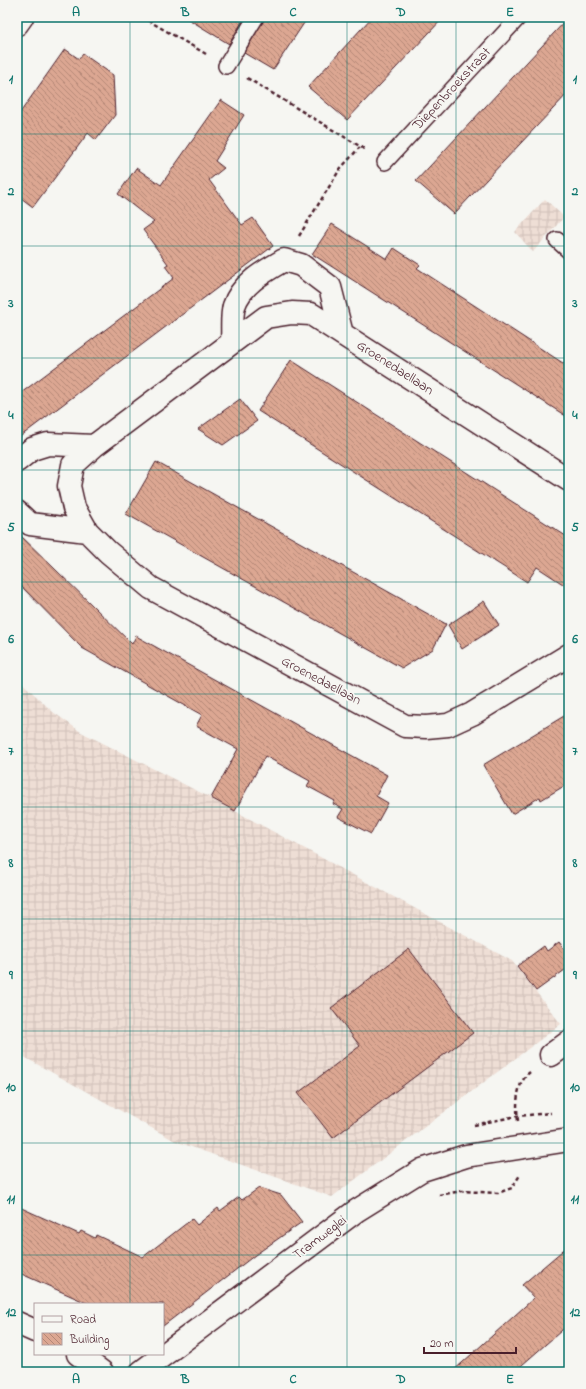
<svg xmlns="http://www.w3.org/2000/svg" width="586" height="1389" viewBox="0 0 586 1389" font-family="'Indie Flower',sans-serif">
  <defs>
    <pattern id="industrial-grid" width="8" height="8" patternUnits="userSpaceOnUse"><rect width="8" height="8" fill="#eeded5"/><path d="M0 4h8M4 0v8" fill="none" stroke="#cebeb7"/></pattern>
    <pattern id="building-back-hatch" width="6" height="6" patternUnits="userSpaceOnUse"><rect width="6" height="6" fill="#dca792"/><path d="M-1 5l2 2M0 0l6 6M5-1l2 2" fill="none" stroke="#b48777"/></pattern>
  </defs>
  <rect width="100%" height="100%" fill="#f6f6f2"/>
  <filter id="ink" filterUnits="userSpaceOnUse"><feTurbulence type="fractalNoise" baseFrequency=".025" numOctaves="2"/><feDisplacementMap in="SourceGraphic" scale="8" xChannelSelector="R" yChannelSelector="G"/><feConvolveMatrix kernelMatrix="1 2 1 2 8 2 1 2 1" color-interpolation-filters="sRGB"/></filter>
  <g filter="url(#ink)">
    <path fill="url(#industrial-grid)" d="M545,199L564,217L569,211V222L564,217L533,252L515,232Z
      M17,678L53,712L81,732L211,798L512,961L561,1024L332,1197L175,1141L17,1053Z"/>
    <path fill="url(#building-back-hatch)" stroke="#4a1f2b" d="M185,17H245L229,44Z
      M265,17H308L273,70L244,53Z
      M372,17H444L347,120L308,87Z
      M569,17V92L454,214L416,181Z
      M65,49L79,59L83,54L113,75L115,115L96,140L88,133L33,207L17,195V117Z
      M221,100L244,115L215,161L224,168L209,180L242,225L253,218L273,246L17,439V396L174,278L165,266L168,264L143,230L154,222L118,194L136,168L161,185Z
      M332,224L387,259L394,248L420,265L417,268L569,367V418L312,254Z
      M291,360L569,538V588L537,567L527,582L258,411Z
      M240,399L257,421L223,445L198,429Z
      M156,462L446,624L433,649L402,668L126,514Z
      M17,532L132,644L136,636L387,775L376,796L388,803L371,834L338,817L343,809L333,804L335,801L307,786L310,781L265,756L235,811L211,798L238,749L196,726L202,715L82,648L17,582Z
      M484,601L499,625L462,649L448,625Z
      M569,713V783L541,800L540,797L512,814L483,765Z
      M559,942L569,955V967L536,991L517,966L544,946L547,951Z
      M409,949L473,1033L333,1138L298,1093L360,1046L331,1008Z
      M259,1188L281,1195L302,1222L255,1255L163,1326V1304H89L17,1272V1206L79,1234L81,1231L95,1238L96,1235L143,1257L192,1219L197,1225L218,1208L220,1211L239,1197L242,1200Z
      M569,1245V1324L514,1372H452L534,1298L522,1285Z"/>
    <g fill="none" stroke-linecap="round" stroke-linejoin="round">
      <g stroke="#4a1f2b" stroke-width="18">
        <path id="lane" d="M226,66L256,17
          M385,162L519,17
          M557,240L569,251"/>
      </g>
      <g stroke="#4a1f2b" stroke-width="25">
        <path id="street" d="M17,24L22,17
          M232,341C233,330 231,317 234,306C241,284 265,271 284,260L301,265L330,287L342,334
          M17,461L32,449L48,444L94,446
          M569,480L311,314L292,313L266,317L94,446L73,465L69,486L74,508L87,531L108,552L151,588L405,726L426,727L448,725L472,714L569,655
          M17,512L30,524L87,531
          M551,1055L569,1042
          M17,1323L35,1331
          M78,1354L102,1372"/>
      </g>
      <g stroke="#4a1f2b" stroke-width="25">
        <path id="secondary" d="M141,1372L356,1211L422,1170L466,1156L569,1140"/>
      </g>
      <path stroke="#4a1f2b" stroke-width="2.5" stroke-dasharray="4 3" stroke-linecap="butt" d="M142,17L206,54
        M247,78L366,150
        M299,236L340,169L360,147
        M518,1121C516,1104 516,1083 530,1072
        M474,1125L517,1116L551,1113
        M439,1195L462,1191L498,1193L512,1188L520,1175"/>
      <use href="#lane" stroke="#f6f6f2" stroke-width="15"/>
      <use href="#street" stroke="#f6f6f2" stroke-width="22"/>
      <use href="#secondary" stroke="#f6f6f2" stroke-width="22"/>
    </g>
  </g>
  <path fill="none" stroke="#0f766e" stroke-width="1" stroke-opacity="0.55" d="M130,17V1304M239,17V1372M347,17V1372M456,17V1372M17,134H569M17,246H569M17,358H569M17,470H569M17,582H569M17,694H569M17,807H569M17,919H569M17,1031H569M17,1143H569M17,1255H569M130,1354V1372"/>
  <g text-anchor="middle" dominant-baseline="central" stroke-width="3.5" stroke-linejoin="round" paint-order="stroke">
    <g font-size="14" fill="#4a1f2b" stroke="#f6f6f2">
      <text transform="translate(452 89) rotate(-47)">Diepenbroekstraat</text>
      <text transform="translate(395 368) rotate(33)">Groenedaellaan</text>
      <text transform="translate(321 681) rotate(28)">Groenedaellaan</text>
      <text transform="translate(320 1238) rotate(-37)">Tramweglei</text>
    </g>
  </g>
  <rect width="586" height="1389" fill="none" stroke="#f6f6f2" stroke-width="44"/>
  <rect x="34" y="1303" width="130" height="52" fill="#f6f6f2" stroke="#b1a0a2"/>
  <rect x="42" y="1316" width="20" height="6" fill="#f6f6f2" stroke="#b1a0a2"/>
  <text x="70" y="1323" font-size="12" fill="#4a1f2b">Road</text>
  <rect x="42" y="1333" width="20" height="12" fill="url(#building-back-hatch)" stroke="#b1a0a2"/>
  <text x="70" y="1343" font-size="12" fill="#4a1f2b">Building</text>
  <path d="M424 1347v6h92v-6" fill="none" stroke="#4a1f2b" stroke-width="2"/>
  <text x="430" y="1347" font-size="12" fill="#4a1f2b" stroke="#f6f6f2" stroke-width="3" paint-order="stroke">20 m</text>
  <rect x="22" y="22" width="542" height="1345" fill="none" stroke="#0f766e" stroke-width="1.5"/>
  <g font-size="13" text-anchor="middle" font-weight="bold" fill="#0f766e">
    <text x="76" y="16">A</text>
    <text x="185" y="16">B</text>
    <text x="293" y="16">C</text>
    <text x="401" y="16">D</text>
    <text x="510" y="16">E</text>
    <text x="11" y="83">1</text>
    <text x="575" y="83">1</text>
    <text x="11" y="195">2</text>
    <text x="575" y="195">2</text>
    <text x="11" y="307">3</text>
    <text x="575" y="307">3</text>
    <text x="11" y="419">4</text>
    <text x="575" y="419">4</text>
    <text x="11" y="531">5</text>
    <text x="575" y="531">5</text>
    <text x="11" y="643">6</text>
    <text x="575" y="643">6</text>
    <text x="11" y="755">7</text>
    <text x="575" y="755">7</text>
    <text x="11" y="867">8</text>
    <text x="575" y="867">8</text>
    <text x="11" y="979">9</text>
    <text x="575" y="979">9</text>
    <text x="11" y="1091">10</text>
    <text x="575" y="1091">10</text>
    <text x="11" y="1203">11</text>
    <text x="575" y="1203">11</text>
    <text x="11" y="1316">12</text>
    <text x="575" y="1316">12</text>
    <text x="76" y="1383">A</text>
    <text x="185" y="1383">B</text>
    <text x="293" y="1383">C</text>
    <text x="401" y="1383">D</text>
    <text x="510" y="1383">E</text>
  </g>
</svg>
